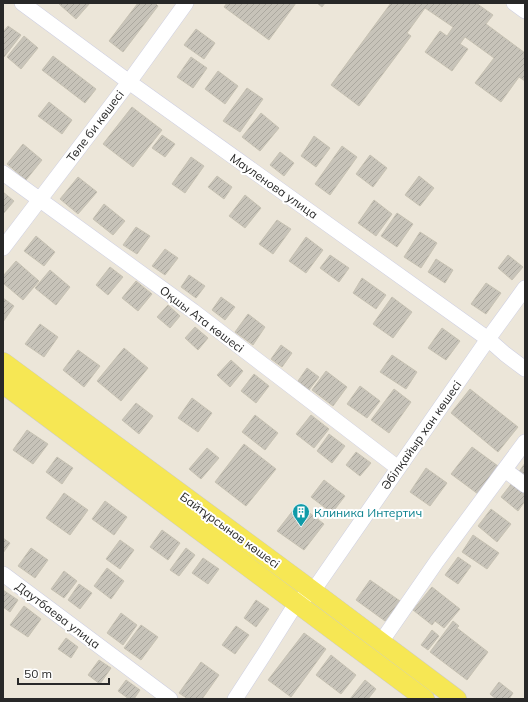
<svg xmlns="http://www.w3.org/2000/svg" width="528" height="702" viewBox="0 0 528 702" font-family="Mulish,sans-serif">
  <defs>
    <pattern id="building-hatch" width="6" height="6" patternUnits="userSpaceOnUse"><rect width="6" height="6" fill="#c7c3b9"/><path d="M-1 1l2-2M0 6l6-6M5 7l2-2" fill="none" stroke="#aba89f"/></pattern>
  </defs>
  <rect width="100%" height="100%" fill="#ece6d9"/>
  <path fill="url(#building-hatch)" stroke="#c7c2b3" d="M60,3H90L76,19L59,4Z
    M138,3H155L158,6L123,52L109,41Z
    M227,3H296L269,40L224,7Z
    M317,3H325L322,7Z
    M391,3H457L460,5L462,3H476L493,15L486,24L525,53V81L519,77L501,102L475,83L494,58L465,37L460,44L468,49L452,71L425,52L440,31L447,36L453,27L425,8L407,33L411,36L359,106L331,85Z
    M8,26L21,35L4,57L3,56V32Z
    M196,29L215,43L204,59L184,45Z
    M24,36L38,48L21,69L7,57Z
    M53,56L96,89L85,103L42,70Z
    M191,57L207,68L193,88L177,77Z
    M218,71L238,86L225,104L205,89Z
    M247,88L263,99L240,132L223,121Z
    M49,102L72,120L62,134L38,116Z
    M132,107L162,130L133,167L103,144Z
    M261,113L279,128L260,151L242,137Z
    M162,135L175,144L165,157L152,148Z
    M314,136L330,148L316,167L301,156Z
    M23,144L42,160L26,180L7,164Z
    M342,146L357,157L330,195L315,184Z
    M280,152L294,163L284,176L270,165Z
    M370,155L387,168L373,187L356,174Z
    M191,157L204,166L185,193L172,184Z
    M217,176L232,187L224,199L208,187Z
    M419,176L434,188L420,206L405,195Z
    M78,177L97,192L78,214L60,199Z
    M3,192L14,201L3,214Z
    M245,195L261,208L245,228L229,216Z
    M374,200L392,214L376,236L358,223Z
    M104,204L125,221L113,235L93,219Z
    M397,213L413,224L397,247L381,236Z
    M277,220L291,229L273,254L259,244Z
    M136,227L150,236L137,254L123,245Z
    M420,232L437,243L421,268L404,257Z
    M36,236L55,252L44,266L24,251Z
    M306,237L323,250L306,273L289,261Z
    M165,249L178,258L165,275L152,266Z
    M330,255L349,268L339,282L320,268Z
    M508,255L523,267L512,280L498,268Z
    M436,259L453,270L445,283L428,272Z
    M16,261L39,281L23,300L3,283V276Z
    M110,267L123,277L108,295L96,285Z
    M50,270L70,287L56,305L35,288Z
    M189,275L205,286L196,298L181,287Z
    M362,278L386,295L376,309L353,293Z
    M136,281L152,294L138,311L122,298Z
    M486,283L501,293L486,314L471,304Z
    M221,297L235,307L225,320L212,310Z
    M392,297L412,312L393,338L373,324Z
    M3,298L14,306L3,322Z
    M168,305L180,316L170,328L157,317Z
    M248,314L265,327L253,345L235,332Z
    M40,324L58,337L44,357L25,344Z
    M195,327L208,338L198,350L185,338Z
    M442,328L460,341L446,360L428,348Z
    M281,345L292,353L282,367L271,359Z
    M124,348L148,368L121,401L97,381Z
    M78,350L100,366L84,387L63,370Z
    M392,355L417,372L406,389L380,372Z
    M231,360L243,371L230,387L217,375Z
    M307,368L319,377L309,390L298,381Z
    M326,371L347,387L333,406L312,390Z
    M254,374L269,386L256,403L241,391Z
    M360,386L380,401L367,418L347,404Z
    M394,389L411,402L389,433L371,420Z
    M470,389L518,427L498,452L451,413Z
    M192,398L212,413L198,432L178,418Z
    M136,403L153,416L139,434L122,420Z
    M255,415L278,433L265,450L242,432Z
    M311,415L329,429L314,448L296,434Z
    M27,430L48,444L33,464L13,450Z
    M329,434L345,446L332,463L317,451Z
    M244,444L276,469L246,506L215,482Z
    M472,447L498,466L478,494L451,474Z
    M207,448L219,458L201,479L189,469Z
    M356,452L371,463L360,476L346,465Z
    M57,457L73,468L62,484L46,472Z
    M525,463V483L516,476Z
    M426,468L447,483L430,506L410,492Z
    M324,480L345,496L332,513L311,497Z
    M512,483L525,493V501L518,511L501,497Z
    M64,493L88,510L70,535L46,518Z
    M105,501L127,517L114,535L92,519Z
    M298,504L324,524L304,550L277,531Z
    M491,509L511,524L497,542L478,526Z
    M162,530L180,543L168,560L150,547Z
    M473,535L499,553L487,569L462,552Z
    M3,538L10,543L3,553Z
    M120,540L134,550L120,569L106,559Z
    M31,548L48,560L35,578L18,566Z
    M186,548L195,555L179,576L170,570Z
    M458,557L471,566L458,584L445,575Z
    M203,558L219,569L208,584L192,573Z
    M107,568L124,581L111,599L94,586Z
    M64,571L77,581L64,598L51,589Z
    M370,580L400,601L385,621L356,600Z
    M79,584L92,593L80,609L68,600Z
    M432,587L460,609L444,628L435,621L432,625L413,610Z
    M3,590L18,600L10,612L3,607Z
    M256,600L269,609L256,627L244,618Z
    M24,606L41,619L28,637L10,625Z
    M121,613L137,625L123,645L107,633Z
    M453,621L459,626L457,628L488,652L467,680L430,652Z
    M141,625L158,637L141,660L124,648Z
    M236,626L249,635L235,654L222,645Z
    M432,630L439,636L428,650L421,645Z
    M304,633L326,649L291,697L268,680Z
    M66,638L78,647L71,658L58,649Z
    M331,655L356,675L341,694L316,675Z
    M99,660L111,668L100,684L88,675Z
    M201,662L219,675L202,699H188L179,693Z
    M126,680L140,690L134,699H129L118,691Z
    M365,680L376,689L368,699H350Z
    M499,682L513,693L509,699H496L490,694Z"/>
  <g fill="none" stroke-linecap="round" stroke-linejoin="round">
    <g stroke="#cecfe2" stroke-width="16">
      <path id="minor" d="M22,3L129,82L488,339L505,354L525,369
        M514,3L525,11
        M3,173L193,311L398,468
        M3,248L129,82L186,3
        M505,470L525,485
        M3,574L170,699
        M381,642L437,561L525,442
        M235,699L263,656L297,602L313,591L488,339L525,288"/>
    </g>
    <g stroke="#cbcbcb" stroke-width="20">
      <path id="major" d="M3,362L313,591L457,699
        M3,384L425,699"/>
    </g>
    <use href="#minor" stroke="#fff" stroke-width="15"/>
    <use href="#major" stroke="#f6e754" stroke-width="19"/>
  </g>
  <defs>
    <g id="building-pin" transform="scale(0.9)"><path d="M0 17L-7.5 6A9.5 9.5 0 1 1 7.5 6Z" fill="#0f9aa8" stroke="#fff"/><path d="M-4-6H4V6H1V3H-1V6H-4ZM-2.5-4.3h1.7v1.8h-1.7ZM.8-4.3h1.7v1.8H.8ZM-2.5-1h1.7V.8h-1.7ZM.8-1h1.7V.8H.8Z" fill="#fff"/></g>
  </defs>
  <g fill-rule="evenodd">
    <use href="#building-pin" x="301" y="512"/>
  </g>
  <g text-anchor="middle" dominant-baseline="central" stroke-width="4" stroke-linejoin="round" paint-order="stroke">
    <g font-size="12" fill="#282828" stroke="#fff">
      <text transform="translate(95 126) rotate(-53)">Төле би көшесі</text>
      <text transform="translate(274 186) rotate(35)">Мауленова улица</text>
      <text transform="translate(202 319) rotate(37)">Оқшы Ата көшесі</text>
      <text transform="translate(421 435) rotate(-55)">Әбілқайыр хан көшесі</text>
      <text transform="translate(230 530) rotate(36)">Байтұрсынов көшесі</text>
      <text transform="translate(58 615) rotate(37)">Даутбаева улица</text>
    </g>
    <g font-size="12" fill="#0d838f" stroke="#fff" text-anchor="start">
      <text x="314" y="512">Клиника Интертич</text>
    </g>
  </g>
  <rect width="528" height="702" fill="none" stroke="#282828" stroke-width="8"/>
  <path d="M18 678v6h91v-6" fill="none" stroke="#282828" stroke-width="2"/>
  <text x="24" y="678" font-size="12" fill="#282828" stroke="#ffffff" stroke-width="3" paint-order="stroke">50 m</text>
</svg>
